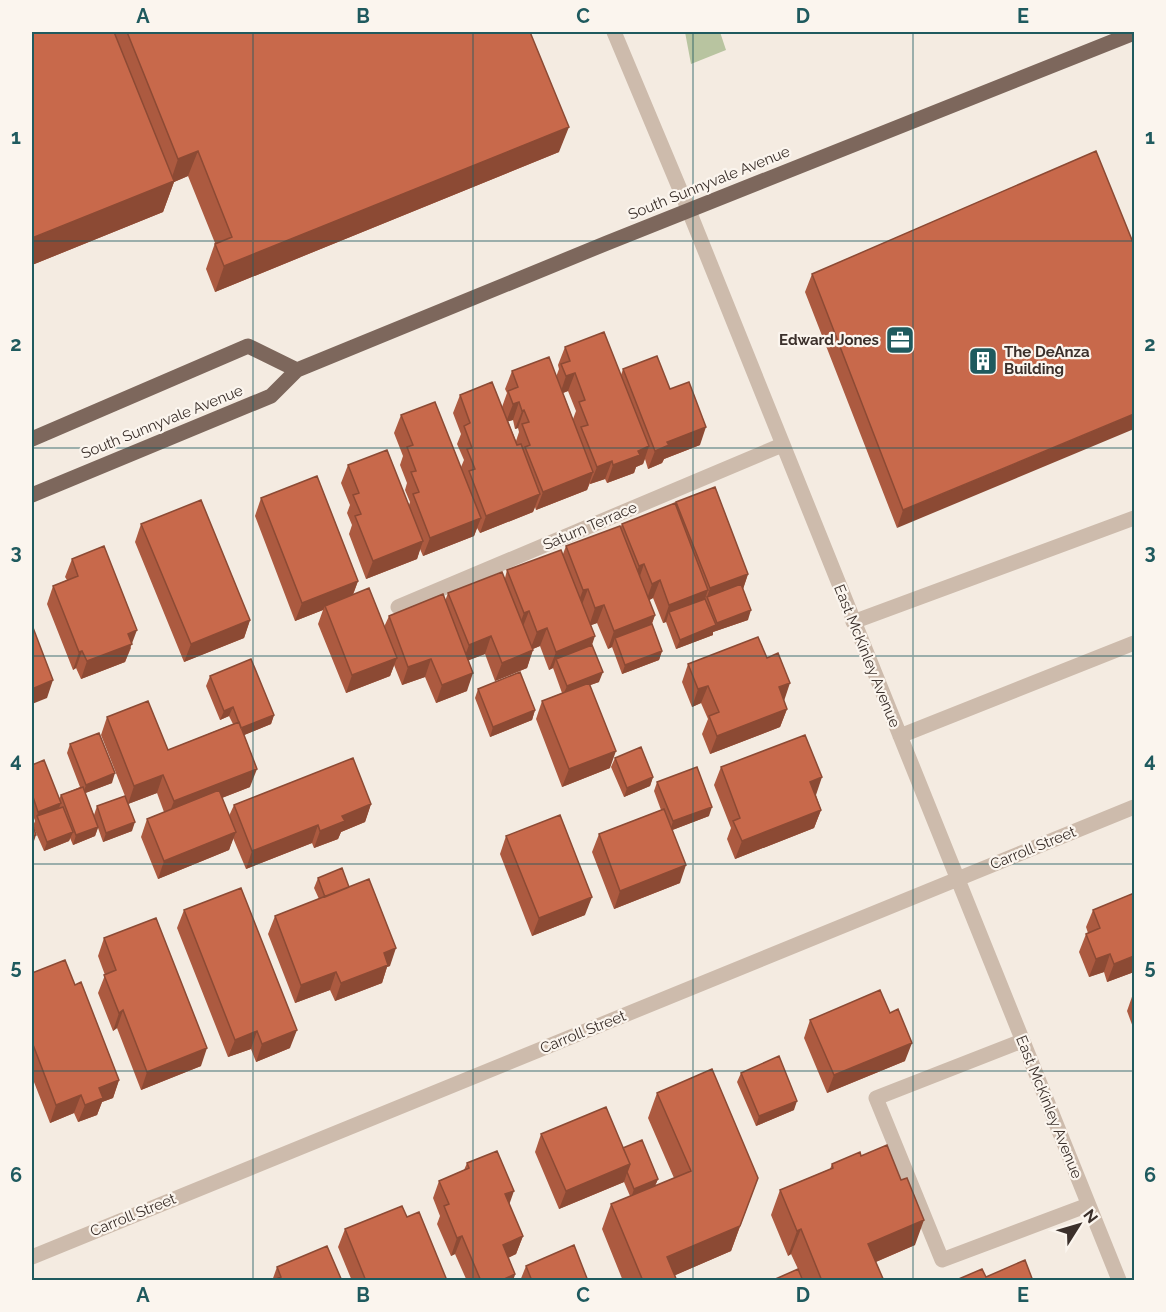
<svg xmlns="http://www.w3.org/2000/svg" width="1166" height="1312" viewBox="0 0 1166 1312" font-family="Raleway,sans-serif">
  <rect width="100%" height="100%" fill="#f4ebe1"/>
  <path fill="#b8c4a0" d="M685,32H720L726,50L691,64Z"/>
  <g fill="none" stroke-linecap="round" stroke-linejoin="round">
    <path stroke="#cdbbac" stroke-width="15" d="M614,32L689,211L1119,1280
      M398,607L782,445
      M853,622L1134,518
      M900,736L1134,643
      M1022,1041L876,1098L942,1260L1088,1205
      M32,1257L1134,807"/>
    <path stroke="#7d675c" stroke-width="15" d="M32,439L248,346L297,370
      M32,495L271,396L297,370L607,243L1134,33"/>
  </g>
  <path fill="#ac5a40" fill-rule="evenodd" d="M32,32H530L559,152L215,292L206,269L215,243L188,176L174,182L163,212L32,265Z
    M1096,151L897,528L805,292L812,274Z
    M565,347L621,375L623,369L670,389L700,445L664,459L662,463L648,469L645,459L643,464L636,467L634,473L607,483L605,479L590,484V483L587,490L536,510L535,507L533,512L480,533L477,528L474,536L423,556L420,549L417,559L366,579L349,534L352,525L347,513L350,505L341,483L348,465L409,505L410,502L405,490L407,483L400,465L403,456L394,433L401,415L461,467L464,460L457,444L461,434L453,413L460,395L502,407L507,393L505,389L512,371L556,377L559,369L558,365ZM568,391L576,411L573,419L563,393ZM513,420L515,429L518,428L519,432L516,441L508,421Z
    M261,498L358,581L353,595L384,627L389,616L445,601L448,593L505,578L507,570L563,554L566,546L620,528L622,524L675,504L676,502L748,574L743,589L748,620L713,632V635L676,649L666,622L663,623L653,598L649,600L655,615L652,624L662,651L659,660L622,674L612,647L608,649L597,623L591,625L592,645L599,682L590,685L610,768L562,787L536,719L542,701L562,693L553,668L549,670L540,646L533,649L527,668L495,681L485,654L468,660L467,691L436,703L425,677L402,685L394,665L390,676L346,693L318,624L323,610L295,621L255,516Z
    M141,524L250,620L244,638L184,662L135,542Z
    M72,559L131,648L125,662L81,679L76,668L73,670L47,604L53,586L67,580L65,577Z
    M688,664L784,701L787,709L780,727L710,754L702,734L708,719L701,703L692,707L682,682Z
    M210,676L274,715L271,724L244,735L250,787L222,798L229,816L234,805L371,804L365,822L341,832L338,839L314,848L312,843L246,869L233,838L229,850L158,879L141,837L147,819L164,812L157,793L128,804L132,831L103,842L98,828L95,836L73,845L70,838L69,841L44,851L33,826L35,821L32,812V765L59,799L61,795L80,787L67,753L70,744L112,783L85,793L94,815L97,806L125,796L101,735L107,717L168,750L233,724L229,716L220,720L206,686Z
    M478,689L535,710L532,720L490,737L475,698Z
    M615,758L653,777L650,786L624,797L611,767Z
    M721,767L816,795L821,810L814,828L735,859L727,839L731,828L714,785Z
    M657,782L709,816L672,830L680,883L614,909L592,852L599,834L661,810L654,791Z
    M506,836L585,915L532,936L500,854Z
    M318,878L349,887L390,966L387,967L382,983L335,1001L330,990L295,1003L268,934L275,916L319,899L314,888Z
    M1134,893V972L1107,982L1104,972L1089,977L1079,952L1086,934L1088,933L1086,927L1093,910Z
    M184,910L290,1048L256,1062L251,1049L228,1057L177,928Z
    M104,938L201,1066L141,1090L117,1028L113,1031L98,993L105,975L98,956Z
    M32,973L75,985L119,1080L113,1098L102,1102L97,1115L78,1122L74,1113L50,1123L32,1077Z
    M1134,991V1030L1127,1011Z
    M810,1020L905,1061L827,1093L804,1038Z
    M741,1073L794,1110L756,1126L737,1082Z
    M657,1093L758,1178L731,1251L675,1275L677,1281H623L602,1229L611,1204L630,1196L624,1182L559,1209L535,1152L541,1134L623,1148L658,1179L655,1186L674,1178L648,1118Z
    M467,1163L509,1204L523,1236L516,1254L508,1258L515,1274L513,1281H467L455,1254L451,1256L437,1224L440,1216L433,1198L439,1181L464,1170Z
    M832,1164L915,1245L876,1262L884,1281H771L798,1269L791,1254L788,1256L771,1215L780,1190L830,1169Z
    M407,1217L446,1278V1281H352L338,1247L345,1229Z
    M526,1266L588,1281H520Z
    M277,1267L342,1281H272Z"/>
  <path fill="#8c4a34" d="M569,127L559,152L215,292L224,266Z
    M198,151L188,176L174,182L163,212L32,265V238L170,183L178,159Z
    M575,373L568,391L560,394L566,376Z
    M519,402L513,420L506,422L513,404Z
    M524,410L518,428L515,429L522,411Z
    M1134,414V429L897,528L903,510Z
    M706,427L700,445L664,459L662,463L648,469L655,451L667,442Z
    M649,446L643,464L636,467L634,473L607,483L613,465L638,451Z
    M612,461L605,479L590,484L597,467Z
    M593,472L587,490L536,510L543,492Z
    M540,494L533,512L480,533L486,516Z
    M481,518L474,536L423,556L430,538Z
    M423,541L417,559L366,579L373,561Z
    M644,564L638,582L632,584L639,566Z
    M748,574L742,592L707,597L710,588Z
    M660,580L653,598L646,602L652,584Z
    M358,581L351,599L325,606L323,610L295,621L302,603Z
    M588,589L581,607L576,608L583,590Z
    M708,590L702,608L669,612L666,622L663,623L669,605Z
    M604,605L597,623L589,626L595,608Z
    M751,610L748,620L713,632V635L676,649L680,640L716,625L717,623Z
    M529,611L522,629L517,631L524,613Z
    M655,615L648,633L615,638L612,647L608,649L614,631Z
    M250,620L244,638L184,662L191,644Z
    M547,628L540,646L530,650L537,632Z
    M137,630L125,662L81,679L87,661L128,634Z
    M491,636L485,654L462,663L469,645Z
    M595,636L589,654L556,659L553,668L549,670L556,652Z
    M533,650L527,668L495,681L502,663Z
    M82,651L76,668L73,670L79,652Z
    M662,651L659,660L622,674L625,665Z
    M397,658L390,676L346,693L352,675Z
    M431,659L425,677L402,685L408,667Z
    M603,672L599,682L563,695L567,686Z
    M473,673L467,691L436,703L442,685Z
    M53,680L47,698L32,704V689Z
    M790,683L784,701L779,687Z
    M708,686L701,703L692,707L698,689Z
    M233,707L229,716L220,720L224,711Z
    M787,709L780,727L710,754L717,736Z
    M535,710L532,720L490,737L493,727Z
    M274,715L271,724L237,738L241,728Z
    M616,751L610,768L562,787L569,769Z
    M257,769L250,787L167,819L174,801Z
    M115,773L112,783L83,794L86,785Z
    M163,775L157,793L128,804L134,786Z
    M653,777L650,786L624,797L627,788Z
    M822,777L816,795L803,800L810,782Z
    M61,803L57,812L37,816L38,812Z
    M371,804L365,822L341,832L338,839L314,848L320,831L342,816Z
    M712,807L709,816L670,831L673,821Z
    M821,810L814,828L735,859L742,841Z
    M135,822L132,831L103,842L106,833Z
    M318,825L312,843L246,869L252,851Z
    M98,827L95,836L73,845L76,835Z
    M73,832L69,841L44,851L47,842Z
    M236,832L229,850L158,879L164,861Z
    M36,835L32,847V836Z
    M686,865L680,883L614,909L620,891Z
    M592,897L585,915L532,936L539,918Z
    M396,948L390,966L387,967L382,983L335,1001L341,983L384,953Z
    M1110,954L1104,972L1089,977L1096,959Z
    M1134,956V972L1107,982L1114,964Z
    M336,972L330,990L295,1003L301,985Z
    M123,1010L117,1028L113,1031L119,1013Z
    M297,1030L290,1048L256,1062L262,1044Z
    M257,1031L251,1049L228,1057L235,1040Z
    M912,1043L905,1061L827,1093L834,1075Z
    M207,1048L201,1066L141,1090L147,1072Z
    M119,1080L113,1098L102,1102L97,1115L78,1122L85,1105L99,1088Z
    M81,1095L74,1113L50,1123L56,1105Z
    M797,1101L794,1110L756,1126L759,1116Z
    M630,1164L624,1182L559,1209L566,1191Z
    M658,1179L654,1188L631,1198L634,1189Z
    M514,1191L508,1208L505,1194Z
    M924,1220L915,1245L859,1269L868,1244Z
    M740,1226L731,1251L662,1281L667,1257Z
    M801,1229L791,1254L788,1256L797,1231Z
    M462,1236L455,1254L451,1256L457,1238Z
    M523,1236L516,1254L497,1263L503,1245Z
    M515,1274L513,1281H500Z"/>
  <path fill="#c8694b" stroke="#8c4a34" stroke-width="1.5" d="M32,32H114L174,181L32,238Z
    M127,32H530L569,127L224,266L215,244L232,237L198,151L178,159Z
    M1096,151L1134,245V414L903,510L812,274Z
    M604,332L649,446L638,451L640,455L613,465L612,461L597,467L581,427L588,425L579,402L585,400L575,373L566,376L561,364L570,361L565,347Z
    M657,356L670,389L689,382L706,427L667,442L669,445L655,451L623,369Z
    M549,357L593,472L543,492L525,447L530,445L522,424L529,422L524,410L522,411L519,402L513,404L508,391L518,387L512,371Z
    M492,382L517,445L521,444L540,494L486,516L469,471L475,469L467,449L472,448L464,426L470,423L460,395Z
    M435,402L481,518L430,538L413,494L419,492L411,472L416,471L407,447L413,445L401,415Z
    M387,450L423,541L373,561L355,516L361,514L353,495L359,493L348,465Z
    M317,476L358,581L302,603L261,498Z
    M715,487L748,574L710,588L676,502Z
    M201,500L250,620L191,644L141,524Z
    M675,503L708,590L669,605L660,580L652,584L644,564L639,566L622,524Z
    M620,526L655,615L614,631L604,605L595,608L588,589L583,590L566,546Z
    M104,546L137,630L128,634L132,644L87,661L82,651L79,652L53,586L78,576L72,559Z
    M561,550L595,636L556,652L547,628L537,632L529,611L524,613L507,570Z
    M502,572L533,650L502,663L491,636L469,645L448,593Z
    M741,584L751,610L717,623L707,597Z
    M369,588L397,658L352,675L325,606Z
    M443,594L473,673L442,685L431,659L408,667L389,616Z
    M705,599L716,625L680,640L669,612Z
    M652,624L662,651L625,665L615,638Z
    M32,625L53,680L32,689Z
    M758,637L767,658L778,653L790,683L779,687L787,709L717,736L709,716L719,712L708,686L698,689L688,664Z
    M592,645L603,672L567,686L556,659Z
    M251,659L274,715L241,728L233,707L224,711L210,676Z
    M520,672L535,710L493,727L478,689Z
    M589,683L616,751L569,769L542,701Z
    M148,701L168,750L239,722L257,769L174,801L163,775L134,786L107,717Z
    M99,733L115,773L86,785L70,744Z
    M805,735L822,777L810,782L821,810L742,841L733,821L740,818L721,767Z
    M641,747L653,777L627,788L615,758Z
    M353,758L371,804L342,816L345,821L320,831L318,825L252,851L234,805Z
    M44,760L61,803L38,812L32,794V765Z
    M697,767L712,807L673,821L657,782Z
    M83,787L98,827L76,835L61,795Z
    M219,790L236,832L164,861L147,819Z
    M125,796L135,822L106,833L97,806Z
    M63,807L73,832L47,842L37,816Z
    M664,809L686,865L620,891L599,834Z
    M560,815L592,897L539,918L506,836Z
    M32,823L36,835L32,836Z
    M342,868L349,887L325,897L318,878Z
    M369,879L396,948L384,953L388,965L341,983L336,972L301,985L275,916Z
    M241,888L297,1030L262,1044L257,1031L235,1040L184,910Z
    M1134,893V956L1114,964L1110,954L1096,959L1086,934L1100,928L1093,910Z
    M156,918L207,1048L147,1072L123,1010L119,1013L104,975L116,970L104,938Z
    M65,960L75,985L81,982L119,1080L99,1088L103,1098L85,1105L81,1095L56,1105L32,1042V973Z
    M880,990L890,1013L898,1009L912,1043L834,1075L810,1020Z
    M779,1056L797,1101L759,1116L741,1073Z
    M712,1069L758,1178L740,1226L667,1257L677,1281H643L611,1204L691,1171L657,1093Z
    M606,1107L630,1164L566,1191L541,1134Z
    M642,1140L658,1179L634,1189L627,1172L630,1164L623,1148Z
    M887,1145L901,1180L907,1178L924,1220L868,1244L884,1281H822L801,1229L797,1231L780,1190L833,1168L832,1164L860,1152L861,1156Z
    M497,1151L514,1191L505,1194L523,1236L503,1245L515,1274L500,1281H481L462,1236L457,1238L444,1206L449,1204L439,1181L469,1168L467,1163Z
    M402,1206L407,1217L419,1212L446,1278L439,1281H366L345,1229Z
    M574,1245L588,1281H532L526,1266Z
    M327,1246L342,1281H272L281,1277L277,1267Z
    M1025,1260L1033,1281H954L982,1269L986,1277Z
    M798,1269L803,1281H771Z"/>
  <path fill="none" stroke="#1f5a5e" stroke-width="1.5" stroke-opacity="0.55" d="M253,32V1280M473,32V1280M693,32V1280M913,32V1280M32,241H1134M32,448H1134M32,656H1134M32,864H1134M32,1071H1134"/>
  <defs>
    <g id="office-square" transform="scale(1.5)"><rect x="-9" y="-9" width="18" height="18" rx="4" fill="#1f5a5e" stroke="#fbf5ee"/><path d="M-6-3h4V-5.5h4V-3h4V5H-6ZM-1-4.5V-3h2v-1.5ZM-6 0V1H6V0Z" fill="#fff"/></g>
    <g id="building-square" transform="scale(1.5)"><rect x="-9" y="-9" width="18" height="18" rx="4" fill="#1f5a5e" stroke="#fbf5ee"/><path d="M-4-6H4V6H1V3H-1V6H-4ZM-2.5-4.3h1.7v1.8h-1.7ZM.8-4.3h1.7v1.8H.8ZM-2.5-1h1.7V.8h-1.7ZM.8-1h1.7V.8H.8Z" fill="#fff"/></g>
  </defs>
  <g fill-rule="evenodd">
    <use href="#office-square" x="900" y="340"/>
    <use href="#building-square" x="983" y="361"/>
  </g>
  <g text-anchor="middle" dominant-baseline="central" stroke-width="4.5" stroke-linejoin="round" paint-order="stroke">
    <g font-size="15" fill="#3b302b" stroke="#fbf5ee">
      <text transform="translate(709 183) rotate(-22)">South Sunnyvale Avenue</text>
      <text transform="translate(162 422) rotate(-22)">South Sunnyvale Avenue</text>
      <text transform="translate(590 526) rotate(-23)">Saturn Terrace</text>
      <text transform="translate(867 656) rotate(68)">East McKinley Avenue</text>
      <text transform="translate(1033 848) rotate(-22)">Carroll Street</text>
      <text transform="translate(583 1032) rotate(-22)">Carroll Street</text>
      <text transform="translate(1049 1107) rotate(68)">East McKinley Avenue</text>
      <text transform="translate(133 1215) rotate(-22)">Carroll Street</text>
    </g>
    <g font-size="15" font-weight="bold" fill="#3b302b" stroke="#fbf5ee" text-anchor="end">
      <text x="879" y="340">Edward Jones</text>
      <text x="1004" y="352" text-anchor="start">The DeAnza<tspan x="1004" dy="17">Building</tspan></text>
    </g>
  </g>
  <rect width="1166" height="1312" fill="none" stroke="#fbf5ee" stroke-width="66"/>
  <g transform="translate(1079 1225) rotate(53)" stroke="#fbf5ee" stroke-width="4.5" paint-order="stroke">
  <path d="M0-4.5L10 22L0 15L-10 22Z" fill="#3b302b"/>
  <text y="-9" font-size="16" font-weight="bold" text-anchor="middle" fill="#3b302b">N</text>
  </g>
  <rect x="33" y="33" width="1100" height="1246" fill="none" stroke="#1f5a5e" stroke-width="2"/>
  <g font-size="20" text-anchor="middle" font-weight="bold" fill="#1f5a5e">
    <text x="143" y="23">A</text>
    <text x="363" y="23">B</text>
    <text x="583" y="23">C</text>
    <text x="803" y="23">D</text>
    <text x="1023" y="23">E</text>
    <text x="16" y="144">1</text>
    <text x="1150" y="144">1</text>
    <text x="16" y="351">2</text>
    <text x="1150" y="351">2</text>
    <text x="16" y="559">3</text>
    <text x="1150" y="559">3</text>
    <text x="16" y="767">4</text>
    <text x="1150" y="767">4</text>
    <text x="16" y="974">5</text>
    <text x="1150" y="974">5</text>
    <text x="16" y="1182">6</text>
    <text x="1150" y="1182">6</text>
    <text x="143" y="1302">A</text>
    <text x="363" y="1302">B</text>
    <text x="583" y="1302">C</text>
    <text x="803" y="1302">D</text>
    <text x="1023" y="1302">E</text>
  </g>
</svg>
